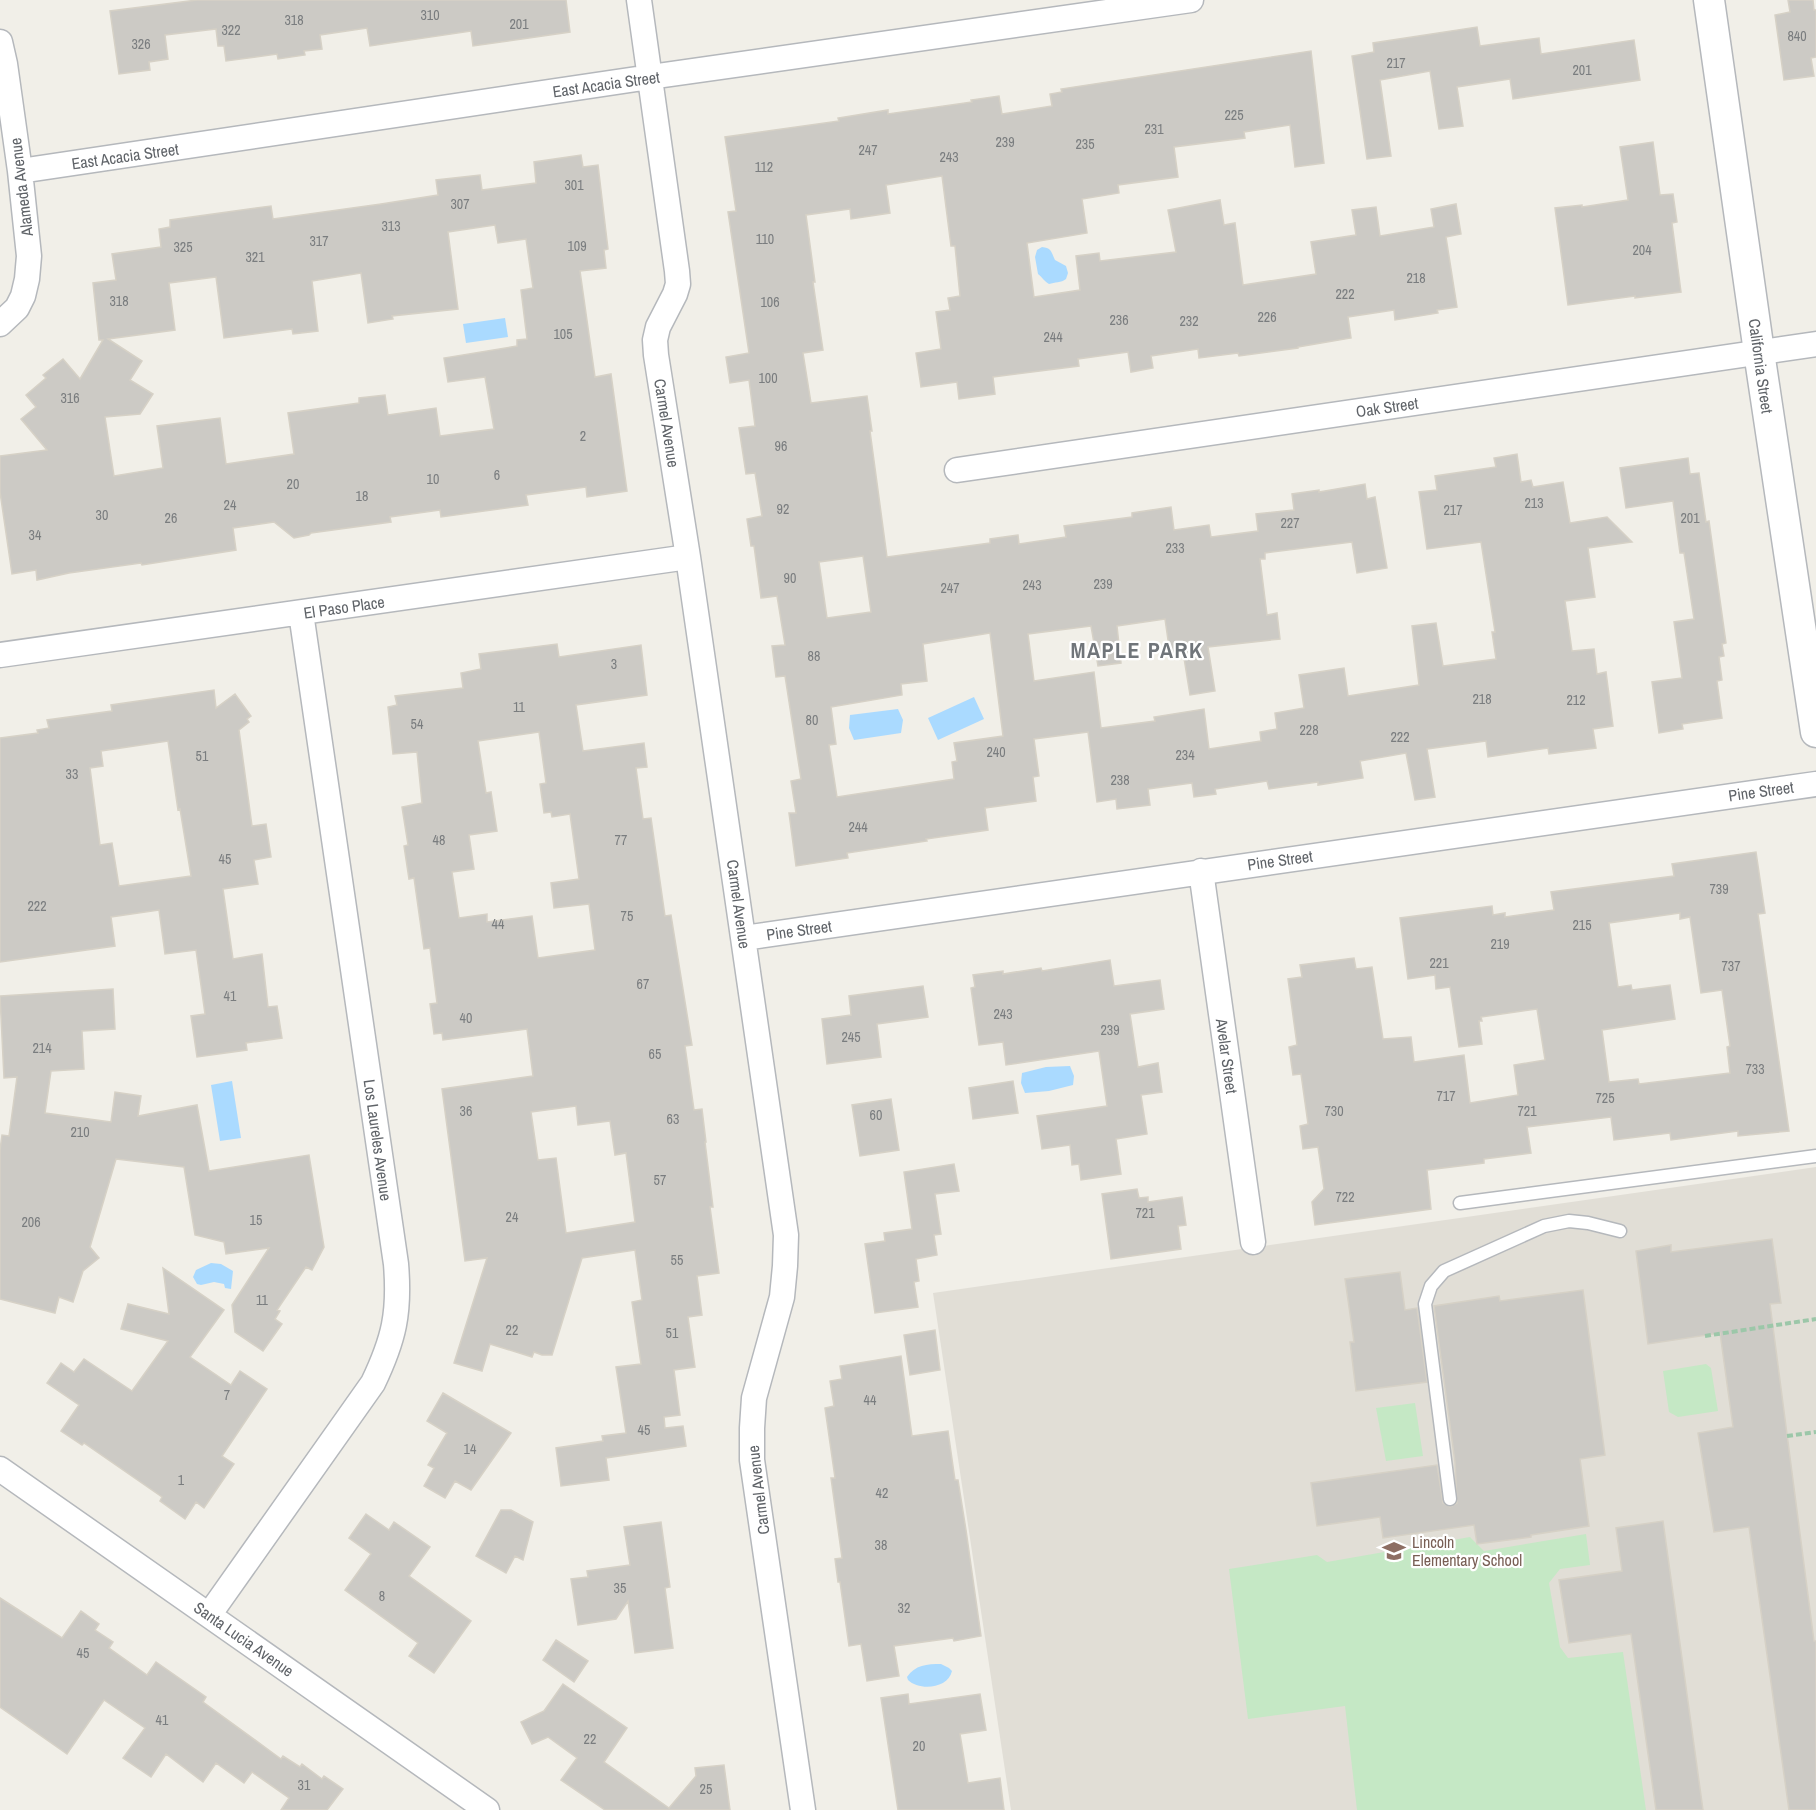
<svg xmlns="http://www.w3.org/2000/svg" width="1816" height="1810" viewBox="0 0 1816 1810" font-family="'Archivo Narrow',sans-serif">
  <rect width="100%" height="100%" fill="#f1efe8"/>
  <path fill="#e1ded6" d="M1816,1167V1810H1011L933,1293Z"/>
  <path fill="#c5e8c5" d="M1706,1364L1711,1368L1718,1411L1678,1417L1669,1412L1663,1371Z
    M1415,1403L1423,1456L1386,1461L1376,1408Z
    M1586,1534L1590,1565L1560,1569L1549,1583L1560,1647L1568,1658L1623,1652L1646,1810H1357L1345,1706L1248,1719L1229,1569L1317,1555L1327,1562L1470,1537L1484,1551Z"/>
  <path fill="#aadaff" d="M1042,247C1052,248 1051,252 1055,260L1066,266L1068,273L1066,279C1061,283 1055,282 1049,284C1045,282 1042,277 1038,274L1035,257L1037,250Z
    M505,318L508,337L466,343L463,324Z
    M974,697L984,719L938,740L928,718Z
    M898,709L903,720L901,733L854,740L849,728L850,715Z
    M1070,1066L1074,1076L1073,1085L1049,1091L1025,1093L1021,1083L1022,1073L1046,1067Z
    M232,1081L241,1138L220,1141L211,1085Z
    M211,1263L221,1264L233,1271L231,1289L225,1288L224,1284L214,1282L201,1285L197,1284L193,1277L196,1270Z
    M941,1664L949,1668L952,1671C948,1689 919,1691 908,1680L907,1677C915,1665 927,1664 941,1664Z"/>
  <path fill="#cccac5" stroke="#d6d1c6" stroke-width="1.5" fill-rule="evenodd" d="M197,0H566L570,32L473,46L471,31L370,46L367,28L320,35L322,49L304,51L305,55L278,59L277,54L226,61L224,46H218L216,29L165,35L168,59L149,62L150,70L119,74L110,11Z
    M1788,0H1813L1814,10H1816V57L1811,58L1814,76L1784,80L1775,15L1790,12Z
    M1477,27L1480,46L1539,38L1541,54L1634,40L1640,80L1513,99L1510,79L1457,87L1463,126L1439,129L1430,71L1380,80L1391,156L1367,159L1352,56L1374,52L1373,43Z
    M1311,51L1324,163L1295,167L1290,125L1244,132L1245,138L1174,147L1178,177L1118,185L1119,193L1082,199L1087,233L1027,243L1034,297L1080,290L1076,256L1099,253L1100,261L1176,252L1168,210L1220,200L1224,225L1235,223L1243,285L1316,274L1311,242L1356,235L1352,210L1376,207L1380,236L1434,227L1431,209L1456,204L1461,234L1446,237L1457,307L1437,310L1438,313L1395,320L1394,310L1348,317L1351,338L1298,347V348L1239,356L1238,353L1199,358L1198,349L1151,356L1153,368L1131,372L1128,352L1078,359L1079,366L993,377L995,394L959,399L957,382L921,387L916,353L941,349L936,312L950,310L948,298L960,296L955,246H951L942,176L886,185L890,213L851,219L850,209L806,215L815,282H813L823,350L803,353L811,403L867,396L872,431H870L887,557L990,543V539L1018,535L1019,544L1066,537L1064,526L1132,517V513L1171,507L1174,530L1209,525L1211,537L1258,531L1256,514L1294,510L1292,494L1319,490V492L1365,484L1367,499L1375,497L1387,568L1357,573L1352,542L1265,553V559H1260L1267,615L1277,613L1280,639L1208,647L1215,691L1190,695L1183,652L1170,654L1165,619L1117,626L1121,663L1098,666L1091,626L1028,634L1034,681L1094,672L1101,728L1155,721L1154,717L1204,709L1209,749L1261,741L1260,732L1277,729L1275,713L1304,708L1299,675L1344,668L1348,696L1419,685L1412,626L1436,623L1443,666L1496,659L1492,632H1495L1481,542L1427,549L1419,492L1437,490L1435,476L1496,467L1494,458L1517,454L1521,482L1531,480L1533,487L1563,482L1570,523L1607,517L1632,542L1588,548L1595,597L1565,601L1572,651L1594,649L1597,674L1606,672L1613,726L1593,729L1596,748L1549,754L1548,748L1488,757L1486,741L1427,749L1435,797L1415,800L1406,753L1360,761L1363,778L1318,785V782L1269,789L1267,781L1215,789L1216,794L1194,797L1192,783L1148,789L1150,805L1117,809L1116,799L1097,802L1088,732L1034,739L1039,776L1033,777L1036,801L985,808L988,830L926,839L927,841L847,853L848,858L796,866L789,813H796L791,781L801,779L785,676L776,677L772,646L785,645L777,596L761,598L754,546H751L747,519L762,516L755,473L746,474L739,428L755,426L749,380L730,383L726,357L749,353L728,212L736,211L725,137L839,121L838,118L888,110V114L972,102L971,100L999,96L1002,114L1052,106L1050,94L1062,92L1061,89ZM863,556L871,612L827,618L819,562ZM990,633L1003,736L954,743L957,761L952,762L954,779L837,797L829,745L836,744L831,707L902,695L901,684L927,681L923,644Z
    M1653,142L1660,195L1673,194L1677,222L1672,223L1681,292L1635,298V296L1568,305L1555,208L1582,205V207L1628,200L1620,147Z
    M581,155L583,167L598,165L608,249L604,250L606,268L580,271L595,377L611,374L627,491L587,497L586,487L526,495L528,505L441,517L440,510L390,517L391,522L311,533L309,535L294,538L274,522L233,528L236,550L142,565L141,563L69,573L37,580L36,570L12,574L0,492V456L47,450L21,419L36,407L26,395L46,378L43,375L63,359L80,379L103,340H99L93,283L116,280L112,254L161,247L159,229L170,227V220L271,206L273,219L381,204L438,195L436,180L480,175L482,190L536,183L534,162ZM495,225L498,243L526,239L533,288L521,290L527,339L517,340V346L444,358L448,382L485,377L494,429L440,436L436,408L388,415L385,395L359,398V403L288,413L294,454L226,464L220,418L157,426L163,468L114,476L105,417L140,414L153,394L130,380L142,361L108,339L175,330L169,283L216,277L224,338L292,329L293,334L318,331L312,281L361,273L368,323L393,319L392,316L458,309L448,232Z
    M1688,458L1690,474L1699,473L1706,522L1709,521L1726,643L1722,644L1724,656L1719,657L1722,680L1717,681L1722,718L1682,724L1683,729L1659,733L1652,682L1682,678L1674,622L1694,619L1684,553H1680L1673,501L1626,508L1620,468Z
    M557,644L559,657L641,645L647,695L576,705L583,751L644,743L647,767L636,768L643,819L651,818L665,916L671,915L692,1045L685,1046L694,1110L702,1109L706,1142H705L713,1207H710L719,1273L697,1276L702,1315L688,1317L695,1367L674,1370L680,1415L664,1417L665,1428L683,1426L686,1446L606,1458L609,1480L561,1486L556,1448L603,1441L602,1436L626,1433L616,1367L641,1364L632,1302L642,1300L635,1250L582,1258L552,1355H542L534,1352L532,1357L490,1344L482,1371L454,1363L487,1258L465,1261L442,1089L533,1076L527,1029L443,1040L442,1033L434,1034L430,1004L437,1003L430,948L424,949L414,878L409,879L404,846L408,845L402,807L422,803L417,752L393,754L388,707L397,705L395,696L463,688L461,673L481,669L479,654ZM539,732L546,783L540,784L544,813L551,812L552,817L570,814L579,879L551,883L554,908L589,904L595,950L538,958L532,916L487,922V914L459,918L452,872L474,869L469,835L497,831L491,792L486,793L478,741ZM576,1106L578,1125L610,1121L615,1155L626,1153L635,1222L566,1233L556,1158L538,1160L531,1112Z
    M214,690L216,708L235,694L251,716L247,719L249,722L239,730L252,826L266,824L271,857L254,860L258,884L223,889L233,959L262,954L268,1007L277,1006L282,1038L246,1043L247,1050L197,1057L191,1016L205,1014L196,950L165,954L159,910L111,917L115,946L0,962V738L38,733L37,730L49,728L47,720L112,711L111,705ZM168,741L178,810L180,809L191,876L119,886L112,843L100,845L90,768L103,766L101,751Z
    M1756,852L1765,913L1758,914L1789,1131L1738,1136V1131L1671,1140L1670,1133L1614,1140L1611,1117L1527,1127L1531,1153L1484,1159V1163L1427,1170L1431,1209L1315,1225L1312,1202L1324,1189L1318,1147L1303,1149L1300,1126L1308,1124L1301,1074L1293,1075L1289,1047L1297,1045L1288,979L1302,977L1300,965L1354,958L1356,969L1372,967L1383,1039L1411,1037L1414,1062L1464,1055L1470,1103L1518,1095L1514,1065L1545,1060L1537,1009L1481,1017L1482,1021H1479L1482,1044L1459,1047L1450,987L1436,989L1435,975L1408,979L1400,918L1492,906L1493,915L1505,913V917L1554,910L1551,892L1674,876L1672,864ZM1680,913V919L1690,917L1701,993L1722,990L1730,1046L1727,1047L1730,1073L1639,1084L1638,1079L1609,1082L1602,1030L1675,1019L1670,985L1632,990L1631,985L1618,987L1609,923Z
    M1110,960L1114,986L1160,980L1164,1009L1130,1014L1138,1067L1158,1063L1162,1092L1141,1095L1147,1134L1116,1139L1121,1174L1081,1180L1079,1164L1072,1165L1070,1145L1042,1149L1037,1116L1107,1106L1099,1051L1006,1065L1003,1042L979,1045L971,988L975,987L973,975L1003,971V974L1041,968L1042,971Z
    M923,986L928,1017L877,1024L881,1057L827,1064L822,1019L851,1015L849,996Z
    M113,989L115,1029L82,1031L84,1069L51,1071L45,1113L111,1122L115,1092L141,1096L138,1116L197,1105L209,1171L309,1155L324,1247L312,1270L306,1267L277,1310L280,1311L275,1319L282,1324L263,1351L235,1332L232,1305L269,1248L226,1254L224,1242L195,1235L184,1167L116,1159L90,1247L99,1258L83,1271L73,1302L59,1297L55,1313L0,1299V1150L2,1135L9,1136L17,1077L4,1078L0,996Z
    M1013,1081L1018,1113L973,1119L969,1088Z
    M891,1099L899,1150L860,1156L852,1105Z
    M954,1164L959,1191L935,1194L941,1234L934,1235L937,1255L916,1259L919,1281L914,1282L918,1307L875,1313L865,1244L885,1241L884,1233L912,1229L904,1172Z
    M1137,1189L1139,1198L1148,1197V1202L1182,1197L1186,1225L1178,1226L1181,1249L1111,1259L1102,1194Z
    M1772,1239L1781,1303L1770,1304L1814,1641H1816V1810H1789L1749,1527L1714,1532L1698,1433L1733,1427L1720,1333L1648,1344L1636,1251L1671,1245V1252Z
    M163,1268L224,1310L190,1357L231,1385L240,1371L267,1389L222,1456L234,1464L204,1508L196,1502L185,1519L160,1501L162,1497L84,1443L82,1445L61,1431L79,1405L47,1383L61,1363L74,1372L84,1359L132,1391L168,1341L121,1329L128,1304L169,1314Z
    M1400,1272L1405,1310L1417,1308L1427,1382L1356,1391L1350,1342H1354L1345,1279Z
    M1583,1290L1605,1455L1580,1459L1589,1526L1531,1535V1537L1477,1544L1474,1525L1383,1538L1380,1517L1317,1526L1311,1483L1437,1465L1443,1503L1450,1507L1457,1503L1455,1462L1434,1306L1499,1296L1500,1301Z
    M935,1330L940,1370L910,1375L904,1335Z
    M901,1356L912,1436L948,1431L955,1480H958L966,1530L981,1636L954,1641L953,1638L894,1646L899,1676L867,1681L861,1644L849,1646L840,1582H838L835,1559L842,1558L831,1478H835L825,1408L834,1406L830,1381L842,1379L840,1366Z
    M443,1393L511,1433L471,1490L455,1481L445,1498L424,1486L434,1468L428,1465L447,1433L427,1421Z
    M501,1510H511L533,1522L523,1560L515,1556L506,1573L476,1556Z
    M366,1514L389,1530L394,1522L430,1547L409,1576L471,1621L434,1673L409,1656L418,1643L345,1590L371,1554L349,1538Z
    M1663,1521L1703,1810H1656L1631,1634L1569,1643L1559,1580L1622,1571L1616,1528Z
    M661,1522L670,1587L665,1588L673,1648L635,1653L628,1601L616,1619L578,1625L571,1579L588,1577L587,1571L630,1565L624,1527Z
    M0,1598L62,1638L81,1611L99,1624L95,1630L113,1642L109,1648L147,1675L156,1662L206,1697L203,1702L281,1759L283,1756L300,1767L302,1764L322,1779L324,1776L343,1789L327,1810H281L289,1798L252,1772L244,1783L216,1763L203,1782L166,1754L151,1777L123,1758L145,1728L104,1700L67,1754L0,1707Z
    M556,1640L588,1661L574,1682L543,1660Z
    M563,1684L627,1728L604,1762L669,1808L696,1776L695,1768L724,1765L730,1810H605L561,1780L577,1758L548,1737L532,1744L521,1722L544,1711Z
    M908,1694L909,1704L980,1694L986,1730L960,1734L968,1783L1000,1778L1004,1810H898L881,1698Z"/>
  <g fill="none" stroke-linecap="round" stroke-linejoin="round">
    <g stroke="#b5b8bc" stroke-width="15">
      <path id="service" d="M1460,1203L1816,1156
        M1450,1499L1425,1304L1431,1286L1444,1271L1544,1226L1569,1221L1588,1223L1620,1231"/>
    </g>
    <g stroke="#b5b8bc" stroke-width="27">
      <path id="minor" d="M639,0L677,271L678,284L675,294L658,327L655,340L656,355L688,557L786,1235L785,1266L782,1297L754,1398L752,1428V1460L803,1810
        M0,42L5,64L20,171L29,256L27,279L23,296L17,308L0,324
        M20,171L650,77L1191,0
        M957,470L1816,344
        M0,655L688,557
        M1201,871L1253,1242
        M744,938L1816,784
        M0,1469L487,1810
        M209,1615L373,1383C394,1339 400,1313 396,1264L301,613"/>
    </g>
    <g stroke="#b5b8bc" stroke-width="33">
      <path id="tertiary" d="M1709,0L1759,352L1816,732"/>
    </g>
    <path stroke="#9cc7a9" stroke-width="4" stroke-dasharray="6 3" stroke-linecap="butt" d="M1705,1336L1816,1319
      M1787,1436L1816,1432"/>
    <use href="#service" stroke="#fff" stroke-width="12"/>
    <use href="#minor" stroke="#fff" stroke-width="24"/>
    <use href="#tertiary" stroke="#fff" stroke-width="30"/>
  </g>
  <defs>
    <g id="school-bare" transform="scale(1.8)"><path d="M0-5L7-2L0 1L-7-2ZM-4 1L0 2.5L4 1V4Q0 6-4 4Z" fill="#8d6e63" stroke="#fff" stroke-width="2.5" paint-order="stroke"/></g>
  </defs>
  <g fill-rule="evenodd">
    <use href="#school-bare" x="1394" y="1551"/>
  </g>
  <g text-anchor="middle" dominant-baseline="central" stroke-width="4.5" stroke-linejoin="round" paint-order="stroke">
    <g font-size="14" fill="#7a7d7f">
      <text x="430" y="15">310</text>
      <text x="294" y="20">318</text>
      <text x="519" y="24">201</text>
      <text x="231" y="30">322</text>
      <text x="1797" y="36">840</text>
      <text x="141" y="44">326</text>
      <text x="1396" y="63">217</text>
      <text x="1582" y="70">201</text>
      <text x="1234" y="115">225</text>
      <text x="1154" y="129">231</text>
      <text x="1005" y="142">239</text>
      <text x="1085" y="144">235</text>
      <text x="868" y="150">247</text>
      <text x="949" y="157">243</text>
      <text x="764" y="167">112</text>
      <text x="574" y="185">301</text>
      <text x="460" y="204">307</text>
      <text x="391" y="226">313</text>
      <text x="765" y="239">110</text>
      <text x="319" y="241">317</text>
      <text x="577" y="246">109</text>
      <text x="183" y="247">325</text>
      <text x="1642" y="250">204</text>
      <text x="255" y="257">321</text>
      <text x="1416" y="278">218</text>
      <text x="1345" y="294">222</text>
      <text x="119" y="301">318</text>
      <text x="770" y="302">106</text>
      <text x="1267" y="317">226</text>
      <text x="1119" y="320">236</text>
      <text x="1189" y="321">232</text>
      <text x="563" y="334">105</text>
      <text x="1053" y="337">244</text>
      <text x="768" y="378">100</text>
      <text x="70" y="398">316</text>
      <text x="583" y="436">2</text>
      <text x="781" y="446">96</text>
      <text x="497" y="475">6</text>
      <text x="433" y="479">10</text>
      <text x="293" y="484">20</text>
      <text x="362" y="496">18</text>
      <text x="1534" y="503">213</text>
      <text x="230" y="505">24</text>
      <text x="783" y="509">92</text>
      <text x="1453" y="510">217</text>
      <text x="102" y="515">30</text>
      <text x="171" y="518">26</text>
      <text x="1690" y="518">201</text>
      <text x="1290" y="523">227</text>
      <text x="35" y="535">34</text>
      <text x="1175" y="548">233</text>
      <text x="790" y="578">90</text>
      <text x="1103" y="584">239</text>
      <text x="1032" y="585">243</text>
      <text x="950" y="588">247</text>
      <text x="814" y="656">88</text>
      <text x="614" y="664">3</text>
      <text x="1482" y="699">218</text>
      <text x="1576" y="700">212</text>
      <text x="519" y="707">11</text>
      <text x="812" y="720">80</text>
      <text x="417" y="724">54</text>
      <text x="1309" y="730">228</text>
      <text x="1400" y="737">222</text>
      <text x="996" y="752">240</text>
      <text x="1185" y="755">234</text>
      <text x="202" y="756">51</text>
      <text x="72" y="774">33</text>
      <text x="1120" y="780">238</text>
      <text x="858" y="827">244</text>
      <text x="439" y="840">48</text>
      <text x="621" y="840">77</text>
      <text x="225" y="859">45</text>
      <text x="1719" y="889">739</text>
      <text x="37" y="906">222</text>
      <text x="627" y="916">75</text>
      <text x="498" y="924">44</text>
      <text x="1582" y="925">215</text>
      <text x="1500" y="944">219</text>
      <text x="1439" y="963">221</text>
      <text x="1731" y="966">737</text>
      <text x="643" y="984">67</text>
      <text x="230" y="996">41</text>
      <text x="1003" y="1014">243</text>
      <text x="466" y="1018">40</text>
      <text x="1110" y="1030">239</text>
      <text x="851" y="1037">245</text>
      <text x="42" y="1048">214</text>
      <text x="655" y="1054">65</text>
      <text x="1755" y="1069">733</text>
      <text x="1446" y="1096">717</text>
      <text x="1605" y="1098">725</text>
      <text x="466" y="1111">36</text>
      <text x="1334" y="1111">730</text>
      <text x="1527" y="1111">721</text>
      <text x="876" y="1115">60</text>
      <text x="673" y="1119">63</text>
      <text x="80" y="1132">210</text>
      <text x="660" y="1180">57</text>
      <text x="1345" y="1197">722</text>
      <text x="1145" y="1213">721</text>
      <text x="512" y="1217">24</text>
      <text x="256" y="1220">15</text>
      <text x="31" y="1222">206</text>
      <text x="677" y="1260">55</text>
      <text x="262" y="1300">11</text>
      <text x="512" y="1330">22</text>
      <text x="672" y="1333">51</text>
      <text x="227" y="1395">7</text>
      <text x="870" y="1400">44</text>
      <text x="644" y="1430">45</text>
      <text x="470" y="1449">14</text>
      <text x="181" y="1480">1</text>
      <text x="882" y="1493">42</text>
      <text x="881" y="1545">38</text>
      <text x="620" y="1588">35</text>
      <text x="382" y="1596">8</text>
      <text x="904" y="1608">32</text>
      <text x="83" y="1653">45</text>
      <text x="162" y="1720">41</text>
      <text x="590" y="1739">22</text>
      <text x="919" y="1746">20</text>
      <text x="304" y="1785">31</text>
      <text x="706" y="1789">25</text>
    </g>
    <g font-size="16" fill="#5f6368" stroke="#fff">
      <text transform="translate(606 84) rotate(-8)">East Acacia Street</text>
      <text transform="translate(125 156) rotate(-8)">East Acacia Street</text>
      <text transform="translate(21 187) rotate(-97)">Alameda Avenue</text>
      <text transform="translate(1761 366) rotate(82)">California Street</text>
      <text transform="translate(1387 407) rotate(-8)">Oak Street</text>
      <text transform="translate(667 423) rotate(81)">Carmel Avenue</text>
      <text transform="translate(344 607) rotate(-8)">El Paso Place</text>
      <text transform="translate(1761 791) rotate(-8)">Pine Street</text>
      <text transform="translate(1280 860) rotate(-8)">Pine Street</text>
      <text transform="translate(739 904) rotate(82)">Carmel Avenue</text>
      <text transform="translate(799 930) rotate(-8)">Pine Street</text>
      <text transform="translate(1227 1056) rotate(82)">Avelar Street</text>
      <text transform="translate(378 1140) rotate(82)">Los Laureles Avenue</text>
      <text transform="translate(758 1490) rotate(-97)">Carmel Avenue</text>
      <text transform="translate(244 1639) rotate(35)">Santa Lucia Avenue</text>
    </g>
    <g font-size="16" fill="#785e54" stroke="#fff" text-anchor="start">
      <text x="1412" y="1542">Lincoln<tspan x="1412" dy="18">Elementary School</tspan></text>
    </g>
    <g font-size="22" font-weight="bold" letter-spacing="1.5" fill="#70757a" stroke="#fff">
      <text x="1137" y="650">MAPLE PARK</text>
    </g>
  </g>
</svg>
